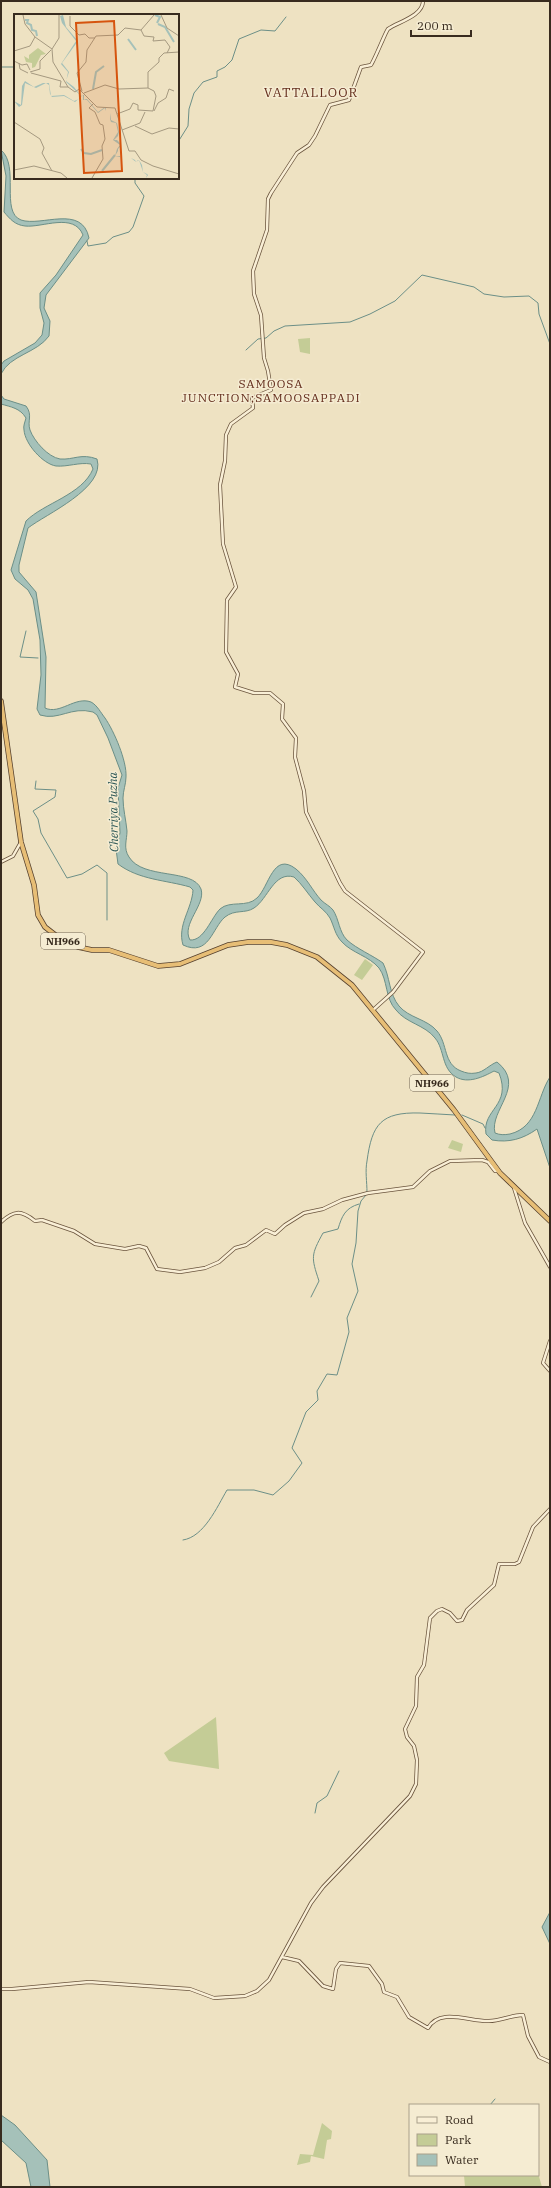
<svg xmlns="http://www.w3.org/2000/svg" width="551" height="2188" viewBox="0 0 551 2188" font-family="'IBM Plex Serif',serif">
  <rect width="100%" height="100%" fill="#eee2c2"/>
  <path fill="#c4cc96" d="M310,338V354L300,352L298,339Z
    M365,959L373,965L362,980L354,975Z
    M452,1140L463,1144L461,1152L448,1148Z
    M216,1717L219,1769L169,1761L164,1753Z
    M322,2123L332,2131L331,2139L327,2140L324,2159L311,2156L310,2162L297,2165L300,2154L313,2155Z
    M538,2173L542,2187H465L464,2175H538Z"/>
  <path fill="#a5c1b9" stroke="#6c8f87" d="M1,150C20,166 0,212 21,220C41,227 82,204 89,238L46,295L44,308L50,321L49,336C37,353 10,355 1,374V365L4,361L35,343L42,335L44,323L40,308V293L56,275L83,235C74,212 42,228 25,226C15,225 10,219 4,212L6,176Z
    M1,395L4,399L26,406C33,415 27,421 30,430C34,441 48,457 60,459C74,460 81,453 97,459C106,488 46,514 28,528L19,565V572L36,592L46,657L45,708C60,715 75,696 91,702C97,705 101,713 105,718C114,731 127,761 126,777C126,784 123,791 123,798C123,809 126,820 127,831C127,840 123,848 129,857C143,880 193,868 201,889C206,905 181,924 190,940C204,941 211,918 220,909C230,900 247,908 257,898C269,887 273,851 296,869C307,878 312,890 321,900C325,904 330,906 333,910C339,919 339,932 347,940C357,949 372,955 383,963C390,977 389,994 399,1006C409,1018 427,1019 437,1031C448,1044 443,1064 461,1071C466,1073 470,1074 476,1073C484,1072 489,1065 497,1062C527,1086 489,1110 495,1133C500,1135 504,1135 510,1134C538,1127 537,1097 550,1077V1168L537,1129C523,1139 509,1143 492,1140L486,1134C482,1109 512,1106 499,1073L494,1071C483,1077 468,1084 456,1077C441,1068 445,1050 435,1038C425,1025 406,1023 396,1010C385,999 388,980 379,968C369,956 352,953 342,942C335,935 334,926 330,918C326,911 320,908 315,902C308,894 302,884 294,877C274,871 268,899 254,908C245,914 235,909 225,917C212,928 209,957 183,945C177,925 192,909 193,890L190,887C166,880 139,880 118,864L116,849L120,833L118,788L122,775L108,738L97,715L93,712C71,706 59,721 40,715L37,709L41,675L40,640L33,599L28,590L15,579L11,570L26,521C44,503 82,495 93,469L91,464C79,462 68,467 56,466C43,464 25,444 24,430C23,426 25,422 26,418C20,408 11,407 1,404Z
    M550,1912V1944L542,1927Z
    M1,2115L15,2125L47,2160L50,2187H31L26,2163L1,2140Z"/>
  <g fill="none" stroke-linecap="round" stroke-linejoin="round">
    <path stroke="#6c8f87" stroke-width="1" d="M1,67H15
      M178,142L188,126L189,109L194,93L203,82L217,77V71L225,67L232,60L239,39L261,30L275,31L286,17
      M87,241L88,246L106,243L113,237L129,232L133,227L144,196L135,183V178
      M246,350L258,339L266,338L274,331L285,326L350,322L370,314L395,301L422,275L474,287L484,294L504,297L529,296L538,303L539,314L550,344
      M26,631L20,657L38,658
      M36,781L35,789L56,790L55,797L33,811L38,819L41,833L67,878L82,874L97,865L107,873V920
      M462,1115L483,1124L485,1128
      M367,1192C367,1182 365,1171 367,1161C372,1124 381,1112 420,1113C432,1114 444,1114 455,1115
      M311,1297L319,1281C311,1257 311,1255 323,1233L338,1229C342,1216 345,1208 359,1204
      M183,1540C204,1537 217,1507 227,1490H254L273,1495L289,1481L302,1463L292,1448L306,1412L318,1400L317,1391L327,1374L337,1375L349,1332L347,1318L358,1291L352,1264L356,1243L358,1211L361,1201L366,1195
      M315,1813L317,1803L327,1796L339,1771
      M490,2105L495,2099"/>
    <g stroke="#6a543d" stroke-width="4">
      <path id="secondary" d="M1,862L13,856L21,842
        M373,1010L393,992L423,952L345,891L340,883L306,812L304,791L295,757L296,738L282,719L283,704L270,693H254L235,687L238,674L226,652L227,600L236,587L223,544L220,485L225,461L226,435L231,424L253,408L252,398L271,390L268,371L264,358L261,315L254,294L253,271L267,230L268,199L271,193L297,153L309,145L315,136L330,105L349,100L361,67L371,65C375,59 386,31 388,29C398,22 423,16 423,1
        M514,1188L525,1223L550,1267
        M1,1222C14,1210 21,1210 35,1221L42,1220L74,1231L95,1244L125,1249L139,1246L146,1248L157,1269L180,1272L205,1268L219,1262L235,1248L246,1245L266,1230L275,1234L285,1225L304,1213L323,1209L342,1200L368,1193L413,1187L430,1171L450,1161L482,1160L488,1162L495,1171H498
        M550,1341L543,1363L550,1371
        M282,1957L299,1961L323,1986L333,1989L336,1969L340,1963L369,1966L382,1984L384,1992L397,1997L409,2017L428,2028C440,2007 470,2022 489,2021C501,2021 511,2015 523,2015L528,2036L539,2057L550,2062
        M1,1989H12L89,1982L190,1989L214,1998L245,1996L257,1991L269,1980L311,1903L323,1887L410,1796L416,1784L417,1760L414,1746L407,1737L405,1729L416,1706L417,1677L424,1665L430,1618L437,1611L442,1609L450,1613L457,1621L462,1620L467,1610L494,1585L499,1564H515L519,1562L533,1527L550,1509"/>
    </g>
    <g stroke="#56412e" stroke-width="5.5">
      <path id="trunk" d="M1,701L21,842L34,885L38,915L45,927L63,941L78,947L92,950H109L158,966L180,964L228,945L248,942H271L287,945L317,957L352,985L454,1110L500,1173L550,1221"/>
    </g>
    <use href="#secondary" stroke="#f9efd6" stroke-width="2.5"/>
    <use href="#trunk" stroke="#e7be76" stroke-width="4"/>
  </g>
  <g text-anchor="middle" dominant-baseline="central" stroke-width="3" stroke-linejoin="round" paint-order="stroke">
    <g fill="#f5ecd2" stroke="#716554" stroke-width="1">
      <rect x="41" y="933" width="44" height="16" rx="3"/>
      <rect x="410" y="1075" width="44" height="16" rx="3"/>
    </g>
    <g font-size="10" font-weight="bold" fill="#382b1e">
      <text x="63" y="941">NH966</text>
      <text x="432" y="1083">NH966</text>
    </g>
    <g font-size="12" letter-spacing="1" fill="#642e1d" stroke="#f5ecd2">
      <text x="271" y="383">SAMOOSA<tspan x="271" dy="14">JUNCTION;SAMOOSAPPADI</tspan></text>
    </g>
    <g font-size="12" font-style="italic" fill="#2d5756" stroke="#f5ecd2">
      <text transform="translate(113 812) rotate(-91)">Cherriya Puzha</text>
    </g>
    <g font-size="13" letter-spacing="1" fill="#642e1d" stroke="#f5ecd2">
      <text x="311" y="92">VATTALLOOR</text>
    </g>
  </g>
  <g transform="translate(14 14)">
    <rect width="165" height="165" fill="#eee2c2"/>
    <path d="M24,34L32,40L27,41L21,53L18,54V49L12,48L10,42L15,45V41Z" fill="#c4cc96"/>
    <path d="M49,1L52,13L64,27L48,49L55,58L52,67L60,73L67,82L69,81H70V86L72,85H73L84,98L91,93L92,94L91,97L96,99L97,106L103,109L105,118L104,122L100,126H103L107,130L106,133L104,135V137L101,142H106L107,147L117,144L121,146L122,148L124,146H125L128,151L129,158L133,160L134,161L132,164L133,161L129,158L125,146L122,148L117,144L107,147L106,143L101,142L103,135L106,131L99,126L104,118L102,109L97,108L96,105V99L91,97V94L84,99L73,86H69V81L61,88L50,82L38,83L36,80L35,71L32,69L22,74L11,69L8,91L5,93L0,87L7,91L8,72L11,67L20,73L29,69H35L37,82L50,81L60,87L65,85V80L52,68L54,58L47,50L62,27L48,9L46,2Z" fill="#a5c1b9"/>
    <path fill="none" stroke="#a5c1b9" stroke-width="2" d="M141,1L146,3L143,9M11,6H14L13,9L17,11L18,16L22,17L23,22M144,10L151,13L160,28M114,25L122,36M79,75L82,58L90,52M67,135L70,139L77,140L88,136M88,157L101,141"/>
    <path fill="none" stroke="#a59980" stroke-width="1" d="M9,1L11,10L21,23M147,1L153,14L165,22M56,2V12L65,21L71,20L75,24H81M127,16L130,22L140,23L139,27L151,26L156,33L153,39M127,16L140,1M21,23L38,35L39,48L54,73M38,35L45,24V1M0,37L16,32L21,23M0,47L8,51L13,50L16,56M5,49L6,55L14,59M16,58L26,55V47L37,36M17,59L47,67L46,73H54L61,78L65,75L83,93L101,94L115,137H121L127,146L139,152L165,160M134,74V58L145,48V44L150,39L165,38M68,77L63,59L72,48L73,36L82,22L104,21L111,14L127,16M70,79L91,71L105,75L134,74M140,97L144,89L152,84L155,75L160,77M103,100L116,95L119,89L124,91V96L139,97L142,82L140,77L134,74M0,108L26,125L30,134L28,139L38,157M121,112L138,120L155,114L165,115M108,116L126,109L131,98M0,156L20,152L47,159L53,164M78,164L89,145L88,132L91,125L89,111L86,110L81,98L75,94L79,90"/>
    <path fill="#d6540e" fill-opacity="0.15" stroke="#d6540e" stroke-width="2" d="M100,7L108,157L70,159L62,9Z"/>
    <rect width="165" height="165" fill="none" stroke="#382b1e" stroke-width="2"/>
  </g>
  <rect width="551" height="2188" fill="none" stroke="#382b1e" stroke-width="4"/>
  <rect x="409" y="2104" width="130" height="72" fill="#f5ecd2" stroke="#a99f8a"/>
  <rect x="417" y="2117" width="20" height="6" fill="#f9efd6" stroke="#a99f8a"/>
  <text x="445" y="2124" font-size="12" fill="#382b1e">Road</text>
  <rect x="417" y="2134" width="20" height="12" fill="#c4cc96" stroke="#a99f8a"/>
  <text x="445" y="2144" font-size="12" fill="#382b1e">Park</text>
  <rect x="417" y="2154" width="20" height="12" fill="#a5c1b9" stroke="#a99f8a"/>
  <text x="445" y="2164" font-size="12" fill="#382b1e">Water</text>
  <path d="M411 30v6h60v-6" fill="none" stroke="#382b1e" stroke-width="2"/>
  <text x="417" y="30" font-size="12" fill="#382b1e" stroke="#f5ecd2" stroke-width="3" paint-order="stroke">200 m</text>
</svg>
